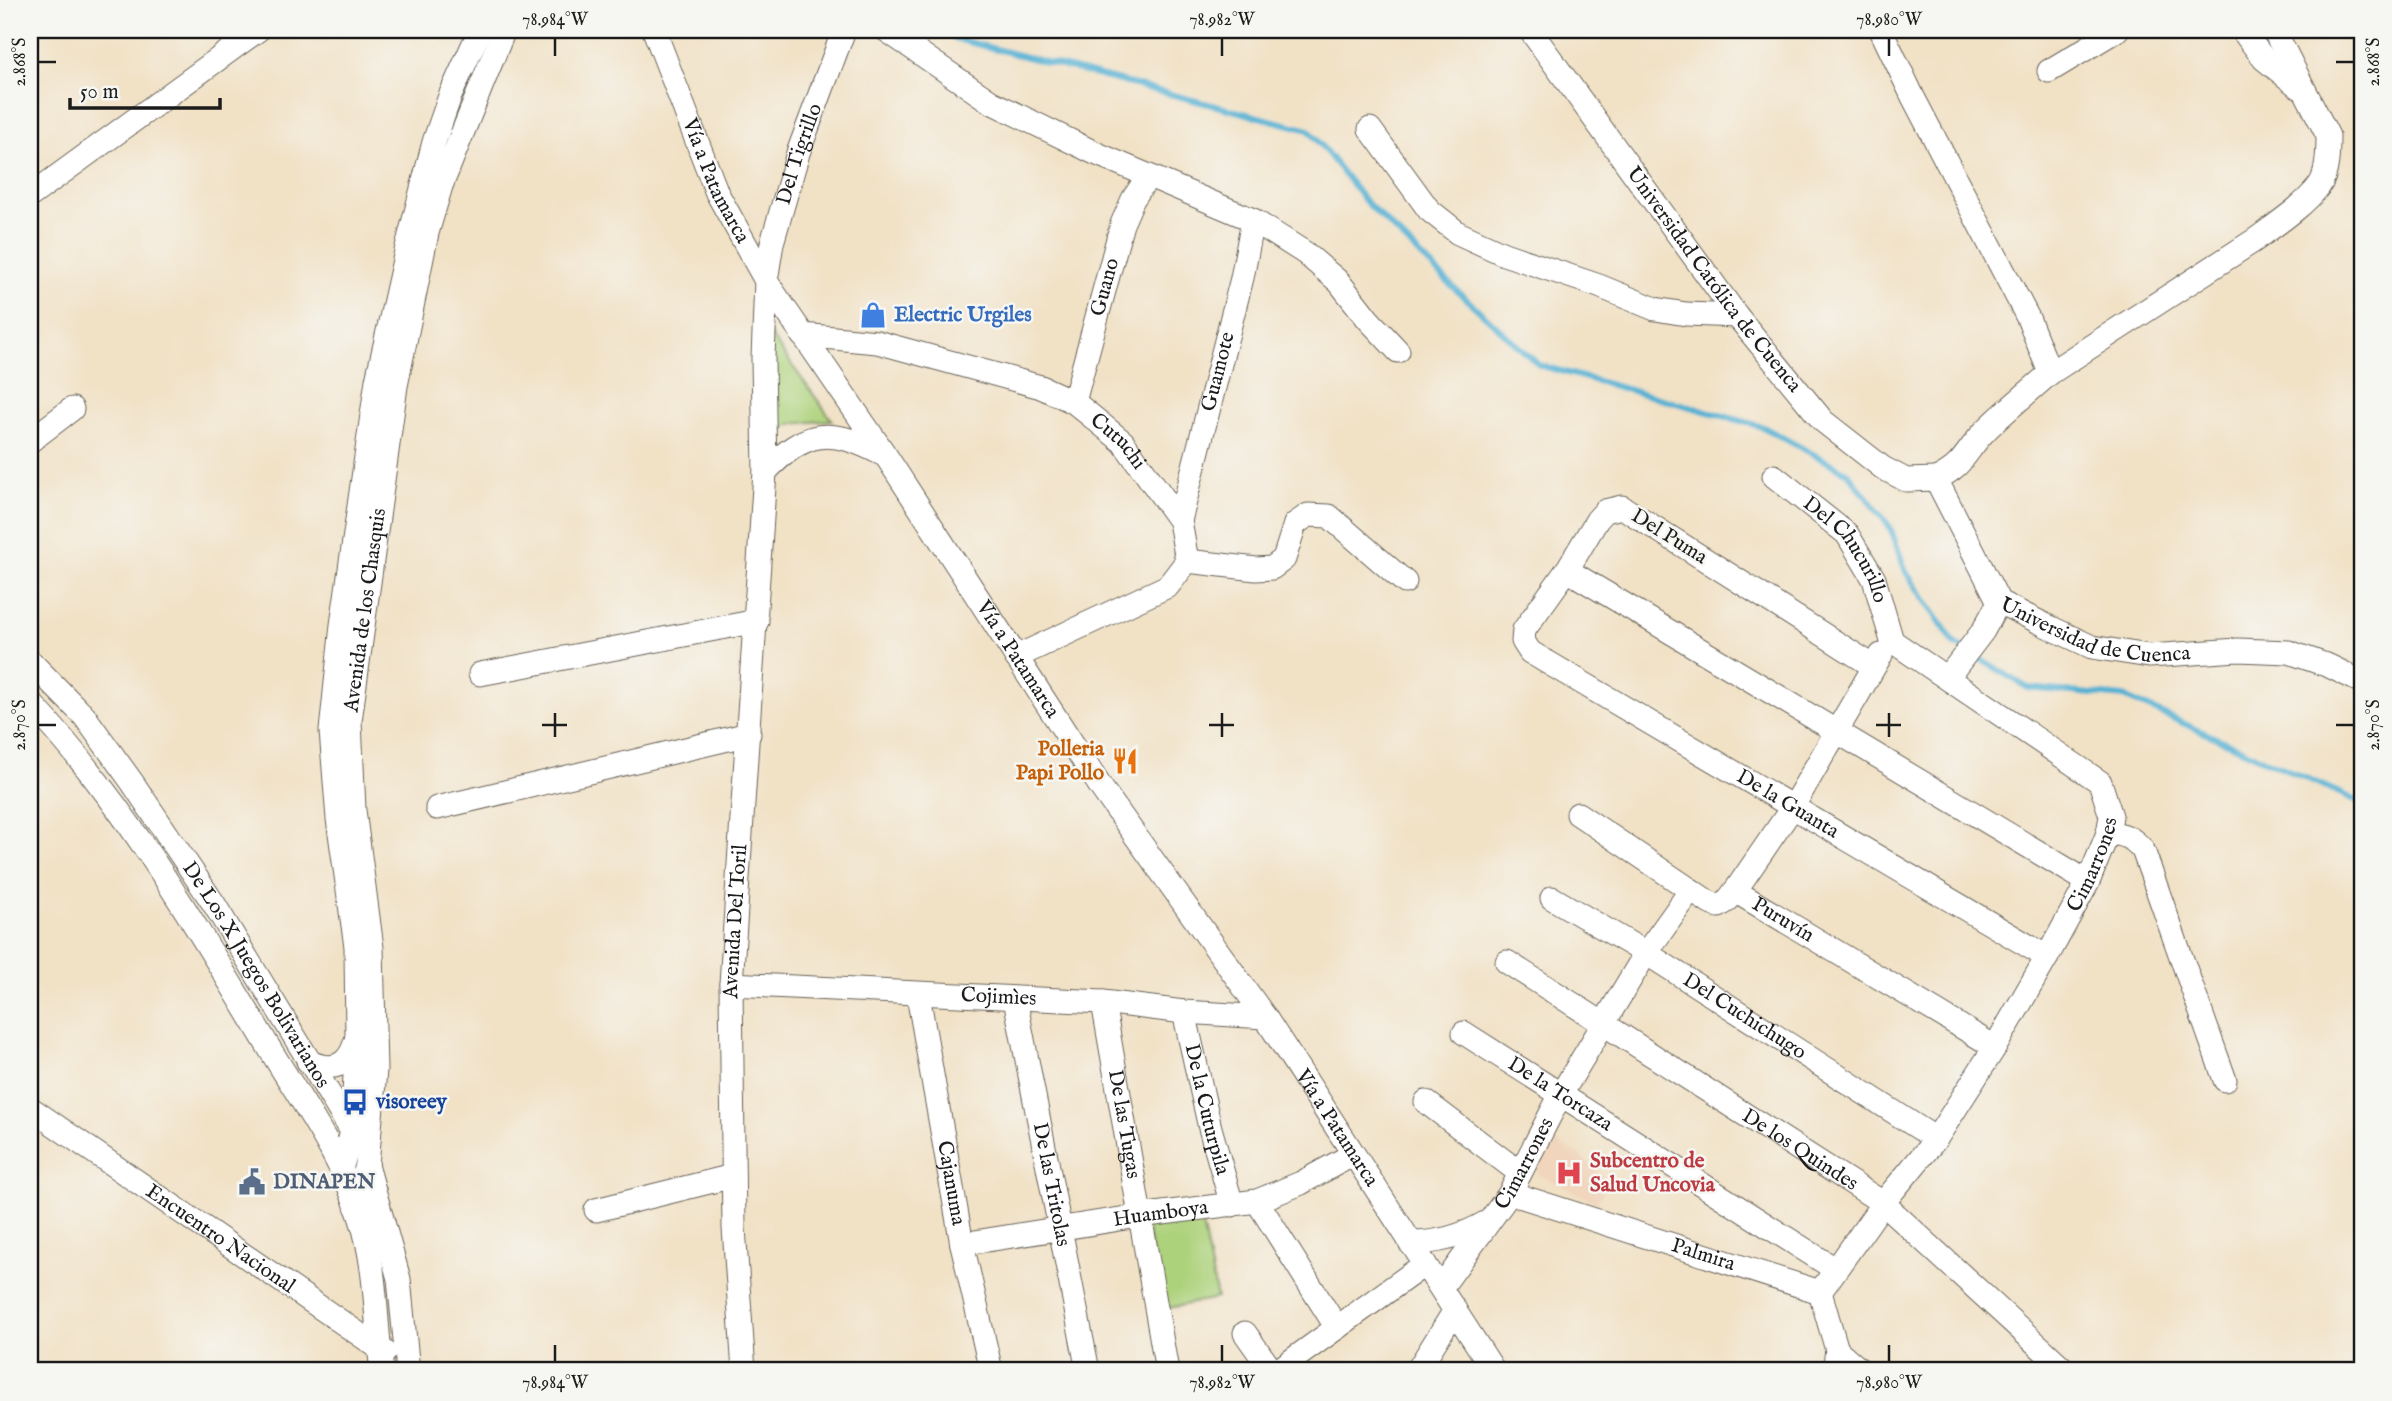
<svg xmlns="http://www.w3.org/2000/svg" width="2392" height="1401" viewBox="0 0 2392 1401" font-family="'IM FELL English',serif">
  <rect width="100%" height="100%" fill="#f6f6f2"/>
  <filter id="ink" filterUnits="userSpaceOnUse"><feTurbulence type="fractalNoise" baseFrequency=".0143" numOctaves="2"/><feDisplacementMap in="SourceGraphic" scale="14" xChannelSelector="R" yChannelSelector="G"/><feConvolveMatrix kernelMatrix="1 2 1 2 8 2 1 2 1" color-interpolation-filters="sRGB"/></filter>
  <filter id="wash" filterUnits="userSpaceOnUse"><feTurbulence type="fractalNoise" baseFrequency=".00686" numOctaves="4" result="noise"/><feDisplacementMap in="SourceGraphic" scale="28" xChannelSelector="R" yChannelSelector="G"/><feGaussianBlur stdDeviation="1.57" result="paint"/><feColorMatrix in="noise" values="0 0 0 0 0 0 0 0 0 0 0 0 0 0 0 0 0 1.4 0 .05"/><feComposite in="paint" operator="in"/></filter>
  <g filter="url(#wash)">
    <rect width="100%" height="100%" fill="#f1e1c5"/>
    <path fill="#f1d5bd" d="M1549,1138L1578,1154L1609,1181L1597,1203L1539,1175L1536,1165Z"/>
    <path fill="#add27c" stroke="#64774c" stroke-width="2" d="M767,331L832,420L791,424L769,437Z
      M1200,1214L1217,1298L1164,1309L1146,1225Z"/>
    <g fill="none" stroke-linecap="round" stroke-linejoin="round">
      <path stroke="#55b1d3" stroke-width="6" d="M943,30L957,39L1309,130L1366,202L1453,287L1539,365L1763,427L1848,473L1890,527L1906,572L1955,644L1963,648
        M1972,654L2028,688L2124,697L2362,803"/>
    </g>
  </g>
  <g filter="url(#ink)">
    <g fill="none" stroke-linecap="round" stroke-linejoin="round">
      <g stroke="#676157" stroke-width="25">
        <g id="minor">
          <path id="s1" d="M654,30L717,193L766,281L886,456L1102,789L1265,1017L1494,1371"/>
          <path d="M886,30L991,102L1095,153L1253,220L1305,253L1339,282L1368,319L1398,351"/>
          <path id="s2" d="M1530,30L1737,316L1823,421L1883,468L1906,480L1936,479"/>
          <path id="s3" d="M1881,30L1913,97L2028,318L2050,373C2029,392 2005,411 1985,431C1964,453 1965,465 1936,479L1999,602L2045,625L2092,647L2149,656L2238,650L2289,652L2329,666L2362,682"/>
          <path d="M2242,30L2264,59L2299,87"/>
          <path d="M2049,71L2117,30"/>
          <path d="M1370,129L1429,210L1458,233L1504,254L1599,286L1655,309L1686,314L1737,316"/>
          <path d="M30,196L258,30"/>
          <path id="s4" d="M802,335L877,342L1041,387L1074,402L1123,442L1180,521L1187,561L1168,586L1016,657"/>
          <path d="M2050,373L2255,240C2275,225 2304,206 2319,186C2328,174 2328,151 2328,136L2274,30"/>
          <path id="s5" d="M1074,402L1122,224L1133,199L1148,177"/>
          <path d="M30,441L72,409"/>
          <path d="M765,472C806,429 830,427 882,454"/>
          <path id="s6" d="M1774,476L1847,534L1874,579L1892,641"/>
          <path id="s7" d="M1180,521L1242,278L1253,220"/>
          <path d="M1187,561L1256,569L1272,568L1284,559L1295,524L1308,515L1329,516L1405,582"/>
          <path d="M1567,570L2088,882"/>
          <path id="s8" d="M30,661L85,717L132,782L214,904L353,1133"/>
          <path id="s9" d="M1873,666L1622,507L1605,511L1597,520L1567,570L1524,630L1523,641L1530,652L2047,957"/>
          <path d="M480,674L757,621"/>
          <path d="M1948,677L1983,631L1999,602"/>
          <path d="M30,702C126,804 196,926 268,1046C301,1101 342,1157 361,1219C377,1268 375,1321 382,1371"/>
          <path d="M437,808L749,734"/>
          <path d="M1578,814L1710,903L1719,906L1727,901L1735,891L1792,808L1881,655"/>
          <path d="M2108,833C2124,834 2132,837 2143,850L2225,1080"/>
          <path id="s10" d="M1735,891L1995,1047"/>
          <path id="s11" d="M1552,898L1646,953L1936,1139"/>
          <path id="s12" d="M1507,962L1883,1203L2066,1371"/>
          <path id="s13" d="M731,984L1103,1002L1184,1012L1265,1017"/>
          <path id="s14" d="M918,995L962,1244L991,1371"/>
          <path id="s15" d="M1015,999L1088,1371"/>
          <path id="s16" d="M1103,1002L1167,1371"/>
          <path id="s17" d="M1184,1012L1210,1128L1232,1205"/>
          <path id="s18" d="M1464,1033L1835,1269"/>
          <path d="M308,1061C333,1073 349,1066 356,1040"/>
          <path d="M1426,1102L1520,1173"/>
          <path id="s19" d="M30,1108L385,1352"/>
          <path d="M367,1165L399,1279L408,1371"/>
          <path d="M341,1169L352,1132L357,1037L356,947L338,819L331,731L342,625L377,380L407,247L434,142L450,96L480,30"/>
          <path id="s20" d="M1510,1193L1820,1292"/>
          <path d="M1257,1201L1337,1328"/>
          <path id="s21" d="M356,1206L367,1165L375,1070L372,948L354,810L350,721L396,386L427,233L441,186L504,30"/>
          <path d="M596,1210L733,1176"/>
          <path d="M1410,1243C1438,1243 1461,1237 1485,1223"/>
          <path id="s22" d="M962,1244L1139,1216L1257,1201L1301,1183L1352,1155"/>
          <path id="s23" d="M1441,1288L1510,1193L1560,1096L1646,953L1691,890"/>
          <path id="s24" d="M1820,1292L1883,1203L1936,1139L1995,1047L2047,957L2088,882L2108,833L2111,816L2100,782L1892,641"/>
          <path d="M1820,1292L1837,1350L1834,1371"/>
          <path d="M1245,1333L1272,1371"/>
          <path d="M1837,1350L1861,1371"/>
          <path id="s25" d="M744,1371L734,1228L731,984L765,472L763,358L766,281L772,243L798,153L844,30"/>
          <path d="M1277,1371L1425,1264"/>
          <path d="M1417,1371L1455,1310"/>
        </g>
      </g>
      <use href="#minor" stroke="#fff" stroke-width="23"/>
    </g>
  </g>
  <path fill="none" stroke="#1c1c1c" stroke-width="2.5" d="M555,38V56M1222,38V56M1889,38V56M38,62H56M2336,62H2354M555,713V737M1222,713V737M1889,713V737M38,725H56M542,725H567M1209,725H1234M1876,725H1901M2336,725H2354M555,1345V1362M1222,1345V1362M1889,1345V1362"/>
  <defs>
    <g id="shop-bare" transform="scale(2.1)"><path d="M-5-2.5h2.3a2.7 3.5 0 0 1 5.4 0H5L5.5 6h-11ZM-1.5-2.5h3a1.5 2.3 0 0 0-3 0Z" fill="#3f7fe0" stroke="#f6f6f2" stroke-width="2.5" paint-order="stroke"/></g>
    <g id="restaurant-bare" transform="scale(2.1)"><path d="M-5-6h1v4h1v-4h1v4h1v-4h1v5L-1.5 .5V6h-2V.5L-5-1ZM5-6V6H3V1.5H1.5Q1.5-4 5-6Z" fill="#e8710a" stroke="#f6f6f2" stroke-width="2.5" paint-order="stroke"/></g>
    <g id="bus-bare" transform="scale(2.1)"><path d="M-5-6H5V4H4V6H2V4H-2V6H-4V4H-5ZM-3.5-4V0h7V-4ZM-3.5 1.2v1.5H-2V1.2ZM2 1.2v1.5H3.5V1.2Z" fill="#1a4fb4" stroke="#f6f6f2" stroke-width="2.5" paint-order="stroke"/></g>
    <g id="hospital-bare" transform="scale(2.1)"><path d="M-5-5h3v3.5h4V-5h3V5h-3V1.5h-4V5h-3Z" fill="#e0444e" stroke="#f6f6f2" stroke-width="2.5" paint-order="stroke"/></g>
    <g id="civic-bare" transform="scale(2.1)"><path d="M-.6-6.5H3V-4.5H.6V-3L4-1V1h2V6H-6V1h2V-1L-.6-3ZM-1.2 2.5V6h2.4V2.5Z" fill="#5c6f8a" stroke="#f6f6f2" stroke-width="2.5" paint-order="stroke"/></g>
  </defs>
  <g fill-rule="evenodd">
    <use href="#shop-bare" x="873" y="315"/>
    <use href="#restaurant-bare" x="1125" y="761"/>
    <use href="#bus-bare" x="355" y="1102"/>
    <use href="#hospital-bare" x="1569" y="1173"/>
    <use href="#civic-bare" x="252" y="1182"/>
  </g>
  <g text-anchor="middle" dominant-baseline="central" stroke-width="5" stroke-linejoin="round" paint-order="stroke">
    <g font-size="21" fill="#1c1c1c" stroke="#f6f6f2">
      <text stroke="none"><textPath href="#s25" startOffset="1223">Del Tigrillo</textPath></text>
      <text stroke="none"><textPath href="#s1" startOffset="163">Vía a Patamarca</textPath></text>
      <text stroke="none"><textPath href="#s2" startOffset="310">Universidad Católica de Cuenca</textPath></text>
      <text stroke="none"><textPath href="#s5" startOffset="119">Guano</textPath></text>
      <text stroke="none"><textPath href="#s7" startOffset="154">Guamote</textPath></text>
      <text stroke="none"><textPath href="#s4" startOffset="341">Cutuchi</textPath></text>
      <text transform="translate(1669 537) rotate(32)">Del Puma</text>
      <text stroke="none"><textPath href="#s6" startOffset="105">Del Chucurillo</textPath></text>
      <text stroke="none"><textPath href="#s21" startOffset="600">Avenida de los Chasquis</textPath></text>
      <text stroke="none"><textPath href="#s3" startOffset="780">Universidad de Cuenca</textPath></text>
      <text stroke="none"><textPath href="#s1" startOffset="730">Vía a Patamarca</textPath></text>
      <text stroke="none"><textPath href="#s9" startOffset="782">De la Guanta</textPath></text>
      <text stroke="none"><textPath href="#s24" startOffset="509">Cimarrones</textPath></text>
      <text stroke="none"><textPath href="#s10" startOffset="56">Puruvín</textPath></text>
      <text stroke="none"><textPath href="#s25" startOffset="450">Avenida Del Toril</textPath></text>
      <text stroke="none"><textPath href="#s8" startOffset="388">De Los X Juegos Bolivarianos</textPath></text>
      <text stroke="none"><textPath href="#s13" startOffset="268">Cojimìes</textPath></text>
      <text stroke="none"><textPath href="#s11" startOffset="226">Del Cuchichugo</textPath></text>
      <text stroke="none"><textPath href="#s18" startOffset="114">De la Torcaza</textPath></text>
      <text stroke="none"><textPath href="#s17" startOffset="100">De la Cuturpila</textPath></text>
      <text stroke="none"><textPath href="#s16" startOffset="124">De las Tugas</textPath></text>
      <text stroke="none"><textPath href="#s1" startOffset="1297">Vía a Patamarca</textPath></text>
      <text stroke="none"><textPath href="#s12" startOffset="348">De los Quindes</textPath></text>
      <text stroke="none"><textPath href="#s23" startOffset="150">Cimarrones</textPath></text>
      <text stroke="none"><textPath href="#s14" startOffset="191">Cajanuma</textPath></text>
      <text stroke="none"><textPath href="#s15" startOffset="189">De las Tritolas</textPath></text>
      <text stroke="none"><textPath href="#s22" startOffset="201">Huamboya</textPath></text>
      <text stroke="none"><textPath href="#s19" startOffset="231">Encuentro Nacional</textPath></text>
      <text stroke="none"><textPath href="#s20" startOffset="203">Palmira</textPath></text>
    </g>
    <g font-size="21" font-weight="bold" fill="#366cbe" stroke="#f6f6f2" text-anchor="start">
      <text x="894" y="315">Electric Urgiles</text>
    </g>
    <g font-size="21" font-weight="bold" fill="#c56008" stroke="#f6f6f2" text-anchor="end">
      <text x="1104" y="749">Polleria<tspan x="1104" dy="24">Papi Pollo</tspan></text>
    </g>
    <g font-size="21" font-weight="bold" fill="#164399" stroke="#f6f6f2" text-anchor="start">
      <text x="376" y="1102">visoreey</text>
    </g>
    <g font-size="21" font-weight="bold" fill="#be3a42" stroke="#f6f6f2" text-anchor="start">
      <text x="1590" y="1161">Subcentro de<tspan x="1590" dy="24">Salud Uncovia</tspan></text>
    </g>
    <g font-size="21" font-weight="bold" fill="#4e5e75" stroke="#f6f6f2" text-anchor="start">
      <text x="273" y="1182">DINAPEN</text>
    </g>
  </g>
  <rect width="2392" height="1401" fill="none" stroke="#f6f6f2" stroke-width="77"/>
  <path d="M70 98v10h150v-10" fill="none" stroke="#1c1c1c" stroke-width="3.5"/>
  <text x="80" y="98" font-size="21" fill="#1c1c1c" stroke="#f6f6f2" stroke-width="5" paint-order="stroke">50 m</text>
  <rect x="38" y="38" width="2316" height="1324" fill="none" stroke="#1c1c1c" stroke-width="2.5"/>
  <g font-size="18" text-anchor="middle" fill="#1c1c1c">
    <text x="555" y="25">78.984°W</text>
    <text x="1222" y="25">78.982°W</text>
    <text x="1889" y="25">78.980°W</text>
    <text transform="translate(19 62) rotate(-90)" y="6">2.868°S</text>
    <text transform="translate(2373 62) rotate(-90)" y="6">2.868°S</text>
    <text transform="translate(19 725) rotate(-90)" y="6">2.870°S</text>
    <text transform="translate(2373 725) rotate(-90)" y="6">2.870°S</text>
    <text x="555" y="1388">78.984°W</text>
    <text x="1222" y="1388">78.982°W</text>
    <text x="1889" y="1388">78.980°W</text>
  </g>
</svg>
